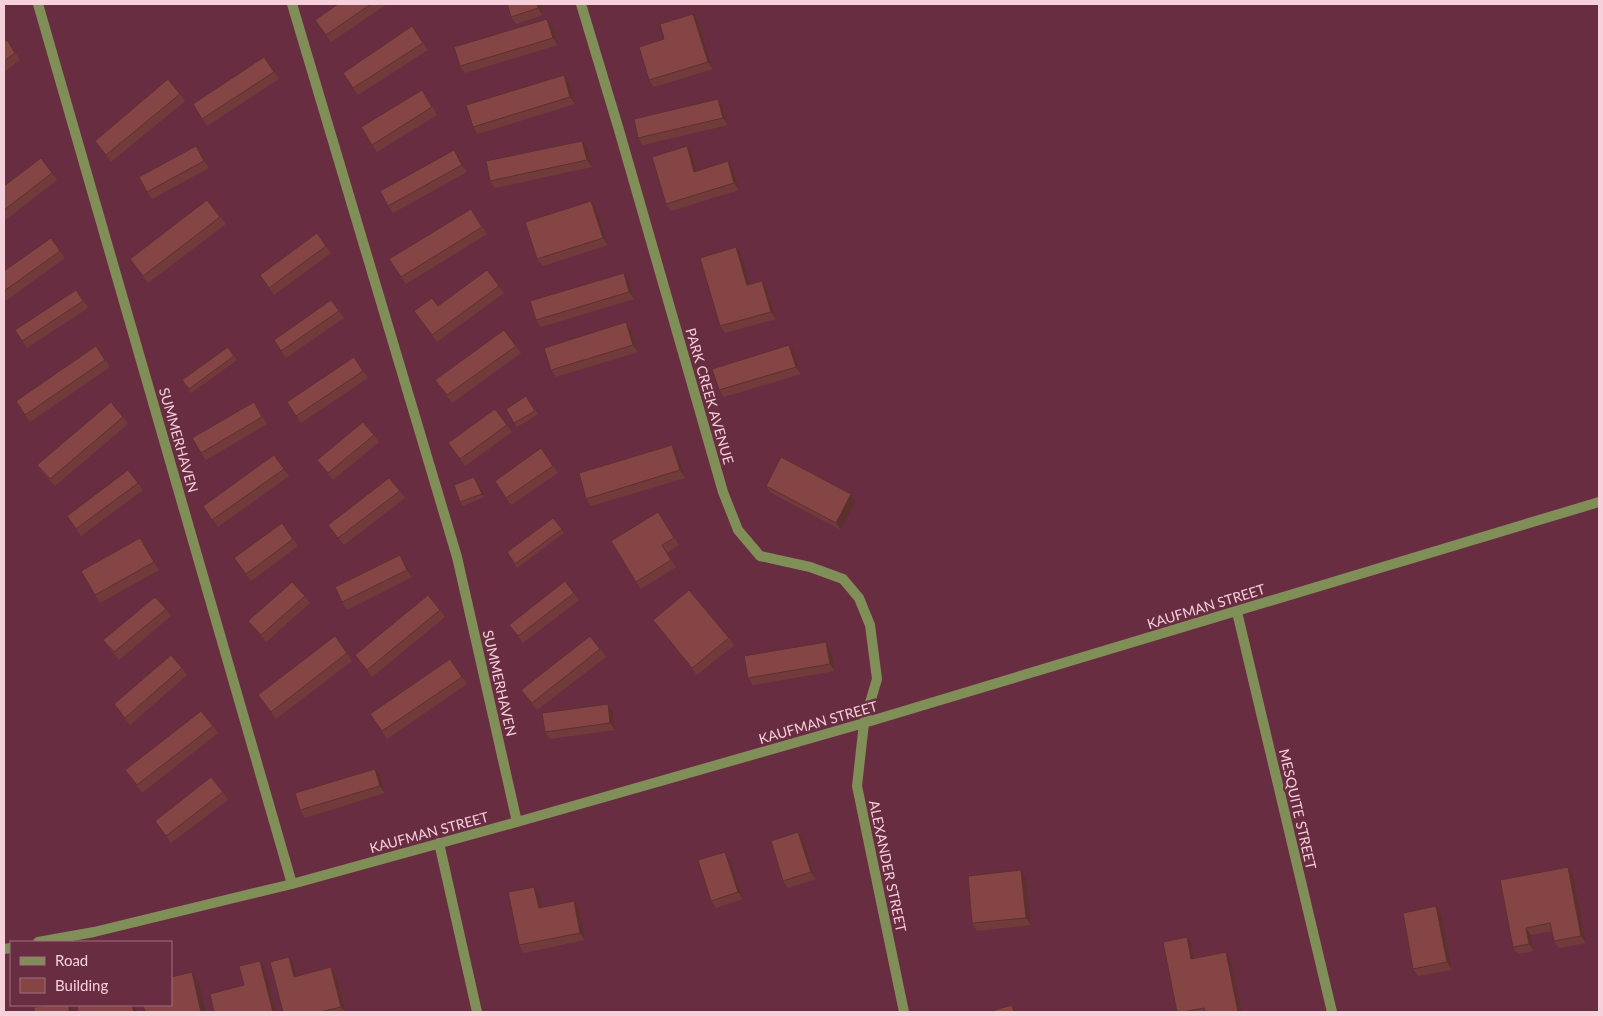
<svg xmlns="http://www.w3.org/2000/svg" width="1603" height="1016" viewBox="0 0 1603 1016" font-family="Lato,sans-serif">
  <rect width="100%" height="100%" fill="#692d42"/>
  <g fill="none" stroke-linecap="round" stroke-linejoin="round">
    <path stroke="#808e58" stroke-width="10" d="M38,4L292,884
      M292,4L457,557L517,822
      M581,4L619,130L723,492L738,530L760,556L810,567L843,579L859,598L870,625L877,679L864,723L857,786L904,1012
      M1237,612L1332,1012
      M439,843L477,1012
      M38,942L94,932L292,884L517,822L864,723L1599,502
      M4,949L11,948"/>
  </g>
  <path fill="#723b3b" d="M338,4H387L331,42L326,35Z
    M540,4L543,15L516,24L511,17Z
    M693,14L698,21L713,69L654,87L649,80L664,39Z
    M412,26L428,50L358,95L353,88Z
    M552,26L558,45L465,73L460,66Z
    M7,40L20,60L4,72V42Z
    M264,57L279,79L207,126L193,104Z
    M569,83L575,104L478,134L473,127Z
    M180,94L185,101L111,162L95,141Z
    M427,97L437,115L377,152L372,145Z
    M718,99L723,106L728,125L643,145L638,138Z
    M196,146L201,153L209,168L152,199L147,192Z
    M687,146L692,153L697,171L728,161L733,168L739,190L671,211L666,204Z
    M588,148L592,167L495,188L490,181Z
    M459,157L467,172L393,213L388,206Z
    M52,173L57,180L4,221V186Z
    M207,200L226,224L148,283L130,259Z
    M591,201L596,208L608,245L543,266L537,259Z
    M476,216L487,234L406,284L401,277Z
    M317,233L331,253L274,295L260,275Z
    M51,238L65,258L4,302V271Z
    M742,254L750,285L762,281L767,289L776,319L725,333L720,326Z
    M487,270L504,293L437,342L414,311L438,306Z
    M629,280L634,299L541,327L536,320Z
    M76,290L88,308L27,348L15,330Z
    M331,300L344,318L286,358L274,340Z
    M626,322L631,330L638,352L556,377L551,370Z
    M504,330L521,353L452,403L435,380Z
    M96,346L110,367L30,422L16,401Z
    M228,347L237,360L191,393L182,380Z
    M794,352L801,374L724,397L719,390Z
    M354,357L368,378L301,423L287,402Z
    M526,396L538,414L517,427L506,409Z
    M495,409L512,432L465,466L448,443Z
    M259,410L267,424L206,460L201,453Z
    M123,417L128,424L55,486L42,472L37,465Z
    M374,435L379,442L333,480L317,460Z
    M541,448L558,473L511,505L495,481Z
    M677,452L685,478L591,506L586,499Z
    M274,455L289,476L218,527L203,506Z
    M128,470L143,490L81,536L67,516Z
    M477,480L484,497L463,506L460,502Z
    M766,486L851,494L856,502L841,530L771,493Z
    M400,491L405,498L344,545L328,525Z
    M553,518L564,533L517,568L507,552Z
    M663,519L679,545L667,553L676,567L641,589L636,582Z
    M282,523L298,546L251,581L234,558Z
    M140,538L145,545L159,570L100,603L95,595Z
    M400,555L405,562L412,577L347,610L342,602Z
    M574,593L579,600L523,643L509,625Z
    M305,596L310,603L266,642L248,621Z
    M166,609L171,616L119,660L103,640Z
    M440,610L445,617L372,677L355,655Z
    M653,620L729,638L734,645L697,675Z
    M335,636L352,661L276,719L258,695Z
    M826,642L831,650L835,671L753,685L748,678Z
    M600,649L606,657L537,710L521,690Z
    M450,659L467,684L387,739L370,714Z
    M182,668L187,675L130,725L114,704Z
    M608,704L613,712L615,730L550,739L545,732Z
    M213,726L218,733L142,793L125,770Z
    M375,769L380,776L385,793L305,818L300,810Z
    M223,792L228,800L171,843L160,828Z
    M798,832L803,839L816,879L788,888L783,881Z
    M725,852L730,859L743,899L716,908L711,901Z
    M1568,867L1573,874L1586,943L1559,948L1554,941L1552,931L1531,935L1534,951L1518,954L1513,947Z
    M1026,877L1031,925L977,931L972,923Z
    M539,894L542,907L574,901L579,908L585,940L524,953L519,945Z
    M1436,906L1441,914L1452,970L1418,976L1413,969Z
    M1187,937L1192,945L1195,958L1231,959L1242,1012H1177Z
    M294,964L297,976L331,967L336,975L346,1012H283Z"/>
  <path fill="#5d3030" d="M537,4H540L543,15L538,8Z
    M693,14L698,21L713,69L708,62Z
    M547,19L552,26L558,45L553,38Z
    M564,75L569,83L575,104L570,97Z
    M718,99L723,106L728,125L723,118Z
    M582,141L588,148L592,167L587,160Z
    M196,146L201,153L209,168L204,161Z
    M687,146L692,153L699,179L694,172Z
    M454,150L459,157L467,172L462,165Z
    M728,161L733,168L739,190L734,183Z
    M591,201L596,208L608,245L603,238Z
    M736,247L742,254L752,293L747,285Z
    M624,273L629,280L634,299L629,292Z
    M762,281L767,289L776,319L771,312Z
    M626,322L631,330L638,352L633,345Z
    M789,345L794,352L801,374L796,367Z
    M672,445L677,452L685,478L680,470Z
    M474,477L477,480L484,497L482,494Z
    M851,494L856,502L841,530L836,523Z
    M140,538L145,545L159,570L154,562Z
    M400,555L405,562L412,577L407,570Z
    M826,642L831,650L835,671L830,664Z
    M608,704L613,712L615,730L610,723Z
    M375,769L380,776L385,793L380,786Z
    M798,832L803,839L816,879L811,872Z
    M725,852L730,859L743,899L738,892Z
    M1568,867L1573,874L1586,943L1581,936Z
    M1021,870L1026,877L1031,925L1026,918Z
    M534,887L539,894L544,915L539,908Z
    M574,901L579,908L585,940L580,933Z
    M1436,906L1441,914L1452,970L1447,962Z
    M1526,928L1531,935L1534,951L1529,944Z
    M1187,937L1192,945L1196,966L1191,959Z
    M1226,952L1231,959L1242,1012H1238Z
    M289,957L294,964L299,984L294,977Z
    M260,961L265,968L276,1012H273Z
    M331,967L336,975L346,1012L341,1007Z
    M192,972L199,982L206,1012H201Z
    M69,1005H70L74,1010V1012H69Z
    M132,1005H136L137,1012H134Z
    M1012,1005L1017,1012H1014Z"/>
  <path fill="#854545" stroke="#5d3030" d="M338,4H371L326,35L315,20Z
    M507,4H537L538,8L511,17Z
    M693,14L708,62L649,80L639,47L664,39L660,24Z
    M547,19L553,38L460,66L454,47Z
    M412,26L423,43L353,88L343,73Z
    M7,40L15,53L4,61V42Z
    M264,57L274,72L202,119L193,104Z
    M564,75L570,97L473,127L466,105Z
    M168,79L180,94L106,155L95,141Z
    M422,90L432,107L372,145L361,127Z
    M718,99L723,118L638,138L634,119Z
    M582,141L587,160L490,181L486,161Z
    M196,146L204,161L147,192L139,177Z
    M687,146L694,172L728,161L734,183L666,204L652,157Z
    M454,150L462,165L388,206L380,191Z
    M41,158L52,173L4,210V186Z
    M207,200L220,217L143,276L130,259Z
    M591,201L603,238L537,259L525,222Z
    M471,209L482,227L401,277L389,259Z
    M317,233L326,246L269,288L260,275Z
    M51,238L60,251L4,291V271Z
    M736,247L747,285L762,281L771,312L720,326L700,258Z
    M487,270L499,286L432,335L414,311L432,298L438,306Z
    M624,273L629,292L536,320L530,301Z
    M76,290L83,301L22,341L15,330Z
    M331,300L339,311L281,351L274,340Z
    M626,322L633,345L551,370L544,348Z
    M504,330L516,346L447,395L435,380Z
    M789,345L796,367L719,390L712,369Z
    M96,346L105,360L25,415L16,401Z
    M228,347L234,356L189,389L182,380Z
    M354,357L363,371L296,416L287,402Z
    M526,396L535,411L514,423L506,409Z
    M111,402L123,417L50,479L37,465Z
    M254,402L262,417L201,453L192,438Z
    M495,409L507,425L460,459L448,443Z
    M363,422L374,435L328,473L317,460Z
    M672,445L680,470L586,499L579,473Z
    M541,448L553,466L506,498L495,481Z
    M274,455L284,469L212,520L203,506Z
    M781,457L851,494L836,523L766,486Z
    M128,470L138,483L76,529L67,516Z
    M474,477L482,494L460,502L454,485Z
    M389,478L400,491L338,538L328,525Z
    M658,512L674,538L662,545L671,560L636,582L611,541Z
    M553,518L562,529L515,564L507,552Z
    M282,523L293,539L246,574L234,558Z
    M140,538L154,562L95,595L81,571Z
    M400,555L407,570L342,602L335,587Z
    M565,581L574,593L518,636L509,625Z
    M292,582L305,596L261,635L248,621Z
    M689,590L729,638L692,668L653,620Z
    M428,595L440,610L367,670L355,655Z
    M155,597L166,609L114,652L103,640Z
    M335,636L347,653L271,712L258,695Z
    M590,636L600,649L532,703L521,690Z
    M826,642L830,664L748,678L744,656Z
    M171,655L182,668L125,718L114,704Z
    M450,659L462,677L382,731L370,714Z
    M608,704L610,723L545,732L542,713Z
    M201,711L213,726L137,785L125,770Z
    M375,769L380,786L300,810L295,793Z
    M211,777L223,792L166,836L155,821Z
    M798,832L811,872L783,881L771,841Z
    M725,852L738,892L711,901L698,860Z
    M1568,867L1581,936L1554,941L1550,923L1526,928L1529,944L1513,947L1500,880Z
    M1021,870L1026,918L972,923L968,876Z
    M534,887L539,908L574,901L580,933L519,945L508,892Z
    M1436,906L1447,962L1413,969L1403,913Z
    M1187,937L1191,959L1226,952L1238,1012H1205L1204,1008L1183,1012H1177L1163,942Z
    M289,957L294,977L331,967L341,1007L320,1012H283L270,962Z
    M260,961L273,1012H214L210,994L244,985L239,966Z
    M192,972L201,1012H145L143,1005H171V977Z
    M55,1005H69V1012H34V1007Z
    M77,1005H132L134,1012H78Z
    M1012,1005L1014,1012H988Z"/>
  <g text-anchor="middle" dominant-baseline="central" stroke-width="5" stroke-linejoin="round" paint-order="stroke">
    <g font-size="14" fill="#f6d0da" stroke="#692d42">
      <text transform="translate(710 396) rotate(74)">PARK CREEK AVENUE</text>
      <text transform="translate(179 440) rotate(74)">SUMMERHAVEN</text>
      <text transform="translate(1206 606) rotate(-17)">KAUFMAN STREET</text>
      <text transform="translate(500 683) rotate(77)">SUMMERHAVEN</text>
      <text transform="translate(818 722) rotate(-16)">KAUFMAN STREET</text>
      <text transform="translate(1298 809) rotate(77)">MESQUITE STREET</text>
      <text transform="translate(429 832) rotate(-15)">KAUFMAN STREET</text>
      <text transform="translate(888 866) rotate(78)">ALEXANDER STREET</text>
    </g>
  </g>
  <rect width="1603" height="1016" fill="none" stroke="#f6d0da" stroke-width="10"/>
  <rect x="10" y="941" width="162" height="65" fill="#692d42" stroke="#a16e7f"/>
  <rect x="20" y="957" width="25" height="8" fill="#808e58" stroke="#a16e7f"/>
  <text x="55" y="966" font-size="15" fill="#f6d0da">Road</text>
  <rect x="20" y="978" width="25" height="15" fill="#854545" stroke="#a16e7f"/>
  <text x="55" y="991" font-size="15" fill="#f6d0da">Building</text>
</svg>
